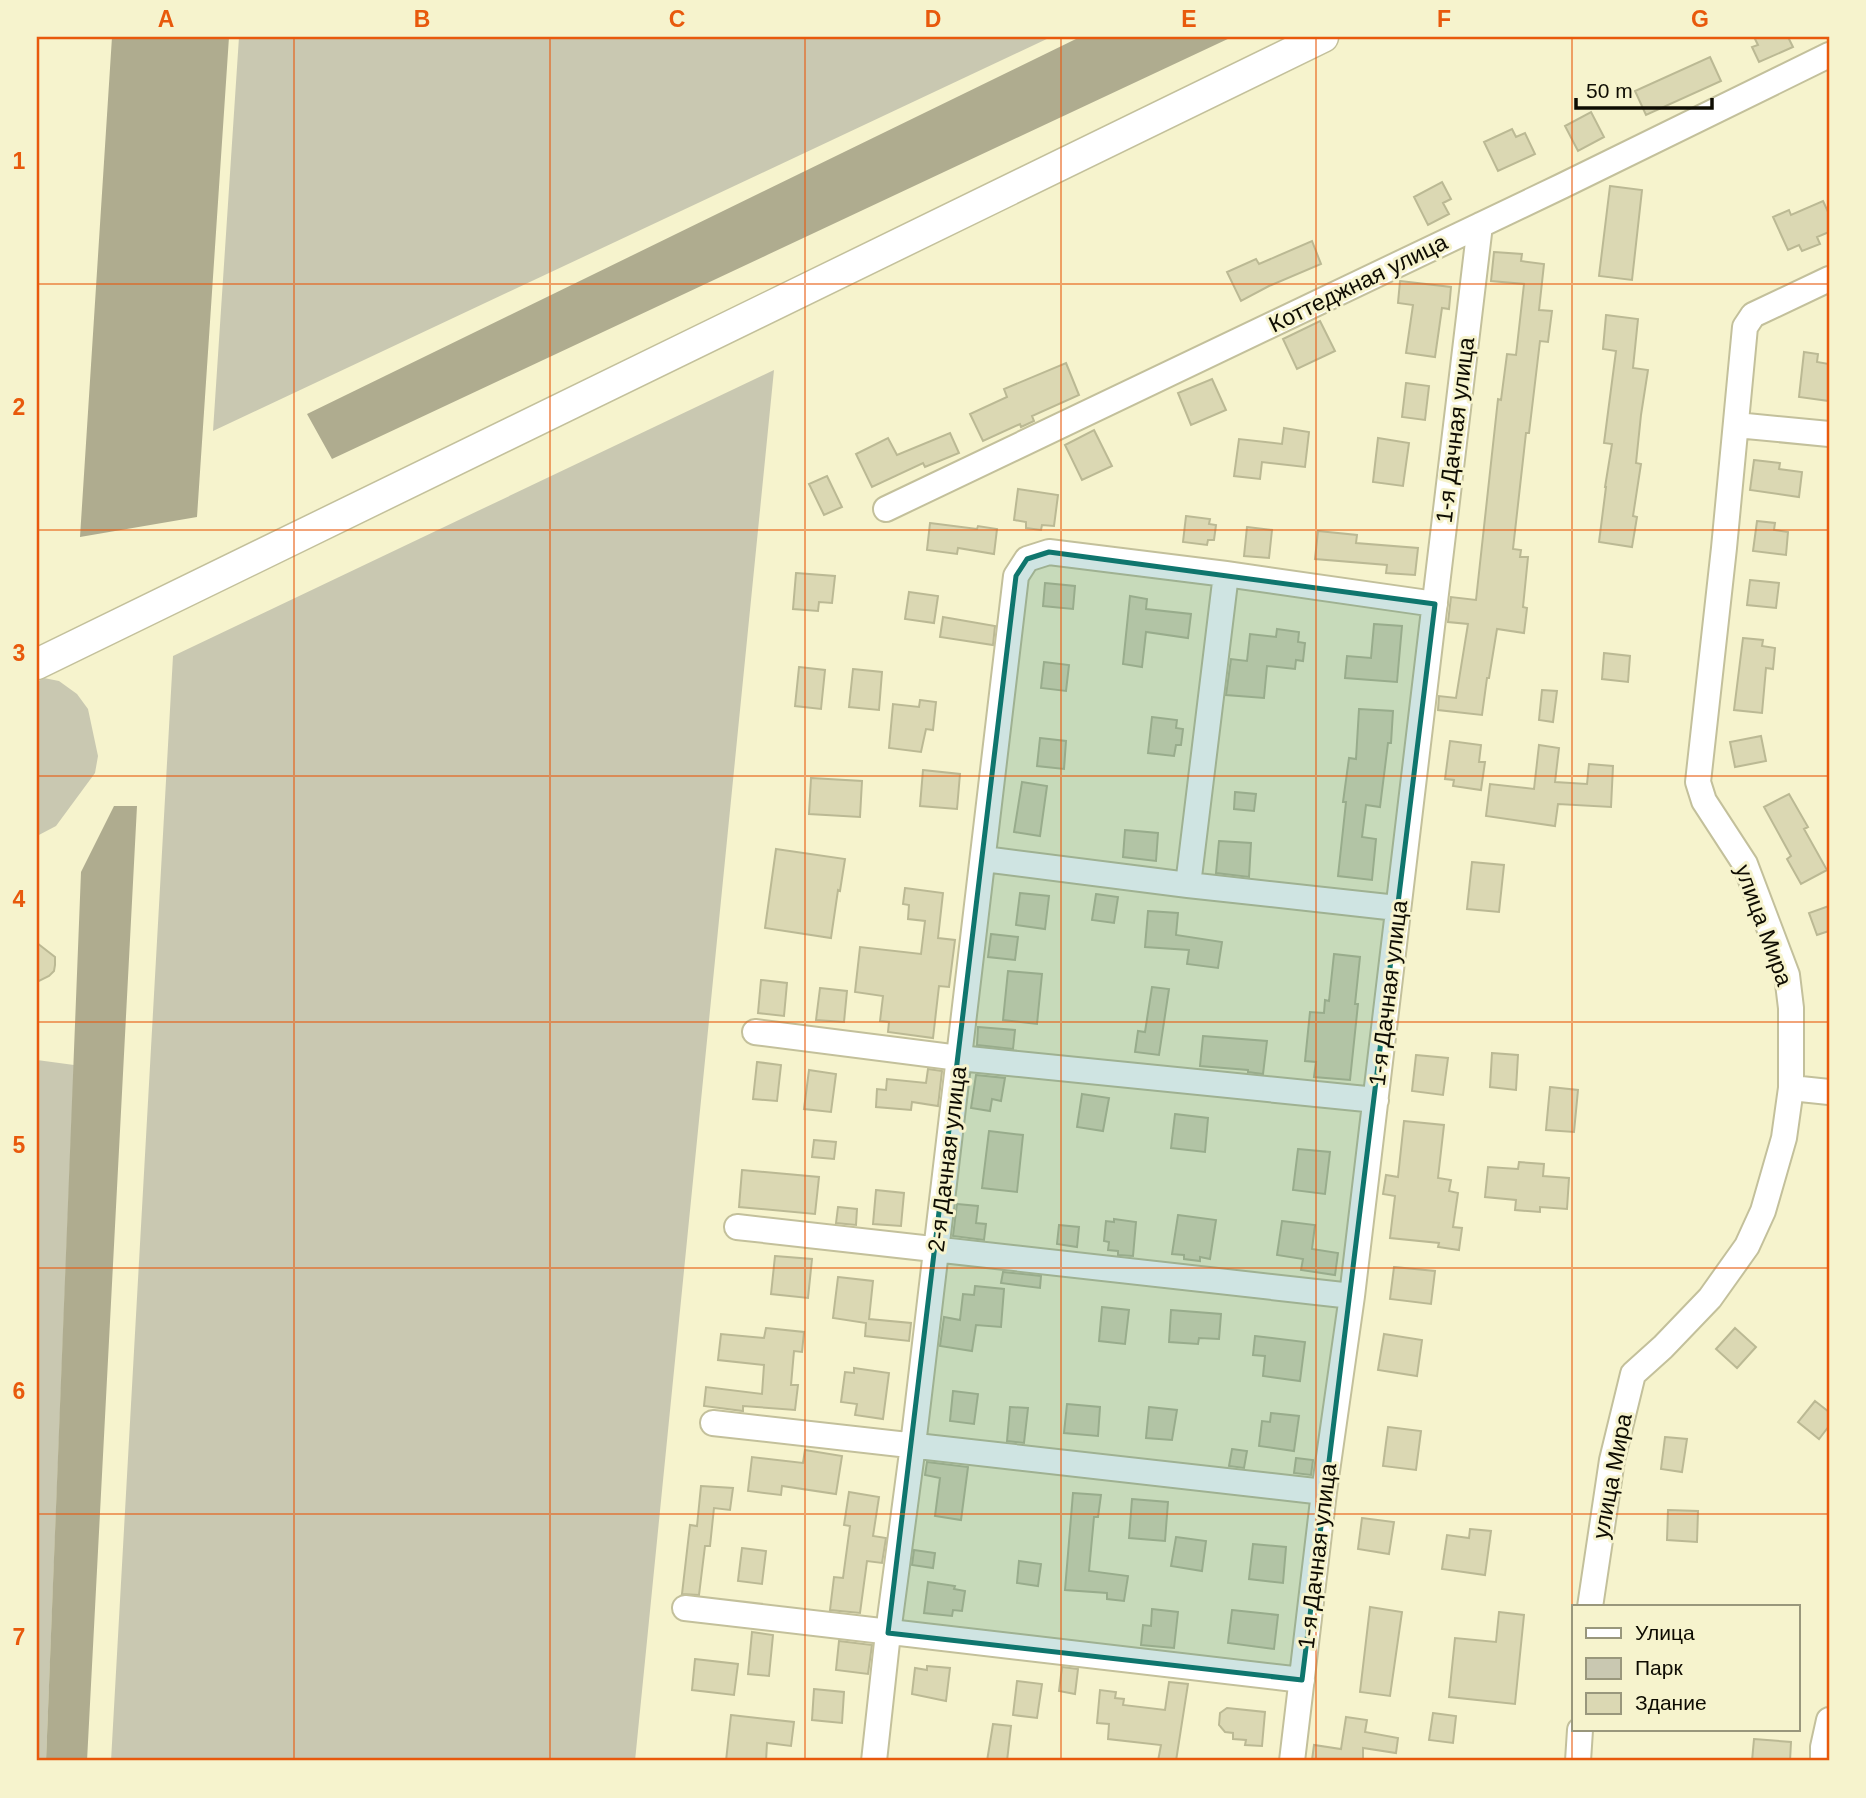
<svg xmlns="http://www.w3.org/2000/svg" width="1866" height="1798" viewBox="0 0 1866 1798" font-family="Arial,sans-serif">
  <rect width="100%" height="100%" fill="#f6f3cd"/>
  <path fill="#c9c8b1" d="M239,37H1051L213,431Z
    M774,370L635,1761H111L173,656Z
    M44,678L59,681L77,694L88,709L98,756L95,773L56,826L37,836V682Z
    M37,1060L74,1065L46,1761H37Z"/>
  <path fill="#afac8f" d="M112,37H229L197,517L80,537Z
    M1080,37H1232L332,459L307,414Z
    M114,806H137L87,1761H46L81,872Z"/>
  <path fill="#dbd8b3" stroke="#bbb994" stroke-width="2" d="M1754,37H1788L1793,47L1759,62L1752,47L1758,45Z
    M1710,57L1721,81L1646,115L1635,91Z
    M1591,112L1604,137L1578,151L1565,126Z
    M1512,129L1516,137L1525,133L1535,154L1498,171L1484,142Z
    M1442,182L1451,199L1443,203L1449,214L1428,225L1414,197Z
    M1610,186L1642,190L1632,280L1599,276Z
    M1823,201L1829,214V232L1817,237L1820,244L1802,251L1799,245L1788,250L1773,217L1789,210L1791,215Z
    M1312,241L1321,264L1269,286L1241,301L1227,272L1256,259L1259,264Z
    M1494,252L1522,254L1521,261L1544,264L1539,310L1552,311L1548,342L1540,341L1529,433H1526L1513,549L1521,550L1520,557H1528L1523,607L1527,608L1524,633L1497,629L1489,678H1487L1482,715L1438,710L1439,696L1456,698L1468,624L1448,622L1451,597L1476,600L1498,399L1501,400L1507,354L1516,355L1524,284L1491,281Z
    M1400,281L1451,287L1449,309L1442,308L1435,357L1406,353L1413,305L1398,303Z
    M1606,315L1638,319L1633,368L1648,370L1641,415L1636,463L1641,464L1633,516L1637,517L1632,547L1599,542L1606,487H1605L1612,444L1604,443L1616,351L1603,349Z
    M1320,321L1335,351L1297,369L1283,339Z
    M1804,352L1818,354L1817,362L1829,364V401L1799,397Z
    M1066,363L1079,395L1032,416L1034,421L1021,427L1020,424L983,441L970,414L1007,397L1004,389Z
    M1212,379L1226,410L1191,425L1178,393Z
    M1406,383L1429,386L1425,420L1402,417Z
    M1284,428L1309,432L1305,467L1262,462L1260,479L1234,476L1239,439L1282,444Z
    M1094,430L1112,466L1082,480L1065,445Z
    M950,433L959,453L925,467L923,463L872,487L856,454L888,438L897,455Z
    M1378,438L1409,443L1403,486L1373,482Z
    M1754,460L1780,463L1779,469L1802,472L1799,497L1750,490Z
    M827,476L842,507L824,515L809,484Z
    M1018,489L1058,495L1054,526L1042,525L1041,530L1026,528V522L1014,520Z
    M1186,516L1210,519L1209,524L1216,525L1214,540H1208L1207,545L1183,542Z
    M1757,521L1775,523L1774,530L1788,532L1786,555L1753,551Z
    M930,523L977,529L978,526L997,529L994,554L958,548L957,554L927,550Z
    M1247,527L1272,530L1269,558L1244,556Z
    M1318,531L1357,535L1356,543L1418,548L1415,575L1386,573L1387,565L1315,559Z
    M796,573L835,576L832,603L819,602L818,611L793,609Z
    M1750,580L1779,583L1776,608L1747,605Z
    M1045,583L1075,586L1073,609L1043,606Z
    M909,592L938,596L934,623L905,619Z
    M1130,596L1147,599L1146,609L1191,614L1188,638L1146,632L1142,667L1123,664Z
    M943,617L995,626L993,645L940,637Z
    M1374,624L1402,626L1397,682L1345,678L1347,656L1371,658Z
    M1277,629L1299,632L1298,642L1305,643L1303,661L1296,660L1295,669L1267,666L1264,698L1226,695L1231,659L1247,661L1250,634L1276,637Z
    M1743,638L1763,640L1762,646L1775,648L1773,669L1766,668L1762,713L1734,710Z
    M1604,653L1630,656L1628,682L1602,679Z
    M1044,662L1069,665L1066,691L1041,688Z
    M799,667L825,670L821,709L795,706Z
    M853,669L882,672L879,710L849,707Z
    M1542,690L1557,691L1553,722L1539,720Z
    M920,700L936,702L933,730L926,729L921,752L889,748L893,704L919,707Z
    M1359,709L1393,711L1391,743H1388L1380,807L1366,805L1362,837L1376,839L1372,880L1338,876L1346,802H1343L1349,758L1356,759Z
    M1152,717L1177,720L1176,728L1183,729L1181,745H1176L1174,756L1148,753Z
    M1761,736L1766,761L1735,767L1730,742Z
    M1040,738L1066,741L1064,769L1037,766Z
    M1450,741L1481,745L1479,762H1485L1481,790L1453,786L1454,780L1445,779Z
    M1539,745L1559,748L1555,782L1587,784L1589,764L1613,766L1611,807L1558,804L1555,826L1486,816L1490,784L1534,789Z
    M923,770L960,774L957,809L920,806Z
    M811,778L862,781L860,817L809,814Z
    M1022,782L1047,786L1040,836L1014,832Z
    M1235,792L1256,794L1254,811L1234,809Z
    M1789,794L1808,827L1804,829L1827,870L1801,884L1787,859L1791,856L1764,807Z
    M1125,830L1158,833L1156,861L1123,857Z
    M1219,841L1251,843L1249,877L1216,873Z
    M776,849L845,859L840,891L838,890L831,938L765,928Z
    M1472,862L1504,865L1499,912L1467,909Z
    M905,888L943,893L938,938L955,940L949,987L939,986L933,1038L888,1032L889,1022L880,1021L883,996L855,992L860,947L921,954L925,921L908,919L909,905L903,904Z
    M1020,893L1049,896L1045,929L1016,925Z
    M1096,894L1118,897L1114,923L1092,920Z
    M1829,906V931L1817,935L1809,913Z
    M1148,911L1178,913L1176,935L1222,942L1218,968L1187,964L1189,950L1145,947Z
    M991,934L1018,937L1015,960L988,957Z
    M37,943L55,957V965L54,971L49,976L37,982Z
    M1334,954L1360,957L1355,1004H1358L1350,1080L1314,1077L1316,1062L1305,1061L1310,1012L1324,1013L1325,1000L1329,1001Z
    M1008,971L1042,974L1037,1024L1003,1020Z
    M761,980L787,983L784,1016L758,1013Z
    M1152,987L1169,989L1159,1055L1135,1052L1138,1031L1145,1032Z
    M820,988L847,991L844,1022L816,1020Z
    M978,1027L1015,1030L1013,1049L977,1045Z
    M1203,1036L1267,1041L1263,1074L1248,1072V1070L1200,1066Z
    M1492,1053L1518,1055L1516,1090L1490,1087Z
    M1416,1055L1448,1058L1443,1095L1412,1091Z
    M757,1062L781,1065L777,1101L753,1099Z
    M928,1069L942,1071L938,1106L912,1102L911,1110L876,1107L877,1089L886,1090L887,1079L926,1083Z
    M809,1070L836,1074L831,1112L804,1109Z
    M976,1075L1005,1078L1001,1101L992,1099L990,1111L971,1108Z
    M1550,1087L1578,1090L1574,1132L1546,1130Z
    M1082,1094L1109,1098L1103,1131L1077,1127Z
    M1175,1114L1208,1118L1205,1152L1171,1148Z
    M1404,1121L1444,1125L1438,1178L1451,1180L1449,1191L1458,1193L1453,1227L1462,1228L1459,1250L1438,1247L1439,1243L1390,1238L1395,1196L1383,1194L1386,1175L1398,1177Z
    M989,1131L1023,1135L1017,1192L982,1188Z
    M814,1140L836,1142L834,1159L812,1157Z
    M1298,1149L1330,1152L1325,1194L1293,1190Z
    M1519,1162L1544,1164L1543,1176L1569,1178L1567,1209L1540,1207V1212L1515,1210L1516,1200L1485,1197L1488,1167L1518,1169Z
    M742,1170L819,1177L815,1214L739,1207Z
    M876,1190L904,1193L901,1226L873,1224Z
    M957,1204L978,1206L976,1223L986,1224L984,1240L953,1236Z
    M838,1207L857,1209L856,1225L836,1223Z
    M1178,1215L1216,1220L1210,1259L1200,1257V1261L1184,1259V1255L1172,1254Z
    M1114,1219L1136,1222L1133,1256L1118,1255V1251L1108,1250L1109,1242L1104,1241L1106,1221L1114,1222Z
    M1282,1221L1315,1225L1312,1249L1338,1253L1335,1275L1301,1270L1303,1259L1277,1255Z
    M1059,1225L1079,1227L1077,1247L1057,1244Z
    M775,1256L812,1259L808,1298L771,1294Z
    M1394,1267L1435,1271L1431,1304L1390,1299Z
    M1003,1272L1041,1276L1040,1288L1001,1283Z
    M838,1277L873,1281L869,1319L911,1323L909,1341L865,1336L866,1323L833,1318Z
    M975,1286L1004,1289L1001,1327L976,1325L972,1351L940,1346L944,1317L960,1320L963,1294L974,1295Z
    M1102,1307L1129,1310L1125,1344L1099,1341Z
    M1171,1310L1221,1314L1219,1339L1199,1338L1198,1344L1169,1342Z
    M766,1328L804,1332L802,1352L794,1351L791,1385H798L795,1410L743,1406V1411L704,1406L706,1387L762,1394L764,1365L718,1360L721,1334L764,1338Z
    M1735,1328L1756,1347L1737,1368L1716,1349Z
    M1384,1334L1422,1340L1417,1376L1378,1370Z
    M1255,1336L1305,1342L1300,1381L1263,1376L1265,1356L1253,1355Z
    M854,1368L889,1373L883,1419L855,1415L857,1404L841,1402L845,1372L854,1373Z
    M953,1391L978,1394L974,1424L950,1421Z
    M1815,1401L1829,1412V1426L1819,1439L1798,1422Z
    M1067,1404L1100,1407L1098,1436L1064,1433Z
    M1010,1407L1028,1408L1024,1443L1007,1441Z
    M1149,1407L1177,1410L1172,1440L1146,1438Z
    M1271,1413L1299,1416L1294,1451L1259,1446L1262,1421L1270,1422Z
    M1388,1427L1421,1431L1416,1470L1383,1466Z
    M1665,1437L1687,1439L1682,1472L1661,1469Z
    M1232,1449L1247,1451L1244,1468L1229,1466Z
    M805,1450L842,1456L836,1494L782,1486L781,1495L748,1491L752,1457L803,1463Z
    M1296,1458L1313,1460L1311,1475L1294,1473Z
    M927,1462L968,1467L961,1520L935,1516L940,1478L925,1475Z
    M701,1486L733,1488L730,1510L714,1508L710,1546H705L699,1595L682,1594L690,1525L697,1526Z
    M849,1492L879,1497L873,1536L886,1538L882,1563L867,1561L860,1613L830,1610L834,1577L843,1578L850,1526L844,1525Z
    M1073,1493L1101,1495L1098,1517H1094L1089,1571L1128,1576L1124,1601L1107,1599V1593L1065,1590Z
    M1132,1499L1168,1502L1165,1541L1129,1538Z
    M1668,1510L1698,1511L1697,1542L1667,1540Z
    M1362,1518L1394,1522L1389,1554L1358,1549Z
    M1470,1529L1491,1531L1485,1575L1442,1569L1447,1535L1469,1538Z
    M1176,1537L1206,1541L1202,1571L1171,1566Z
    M1253,1544L1286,1547L1283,1583L1249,1579Z
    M742,1548L766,1551L762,1584L738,1581Z
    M914,1550L935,1553L933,1568L912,1565Z
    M1019,1561L1041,1564L1038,1586L1017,1583Z
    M928,1582L955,1586L954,1589L965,1591L962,1611L953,1610L952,1616L924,1613Z
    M1370,1607L1402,1612L1390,1696L1360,1692Z
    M1152,1609L1178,1612L1174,1648L1141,1645L1143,1625L1151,1626Z
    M1232,1610L1278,1615L1274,1649L1228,1643Z
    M1499,1612L1524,1615L1515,1704L1449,1697L1455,1638L1496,1642Z
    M752,1632L773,1635L769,1676L748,1674Z
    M839,1641L872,1645L868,1674L836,1670Z
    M695,1659L738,1664L734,1695L692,1690Z
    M927,1666L950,1668L946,1701L912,1694L915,1668L927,1670Z
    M1062,1667L1078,1669L1075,1694L1059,1691Z
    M1017,1681L1042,1684L1037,1718L1013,1715Z
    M1169,1682L1188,1684L1176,1761H1158L1161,1745L1108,1739L1109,1724L1097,1723L1100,1690L1116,1692L1115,1698L1124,1699L1123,1705L1165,1710Z
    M814,1689L844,1692L842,1723L812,1720Z
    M1227,1708L1265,1712L1262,1746L1245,1745L1246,1740L1233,1739V1733L1225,1732L1219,1725L1220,1713Z
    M1433,1713L1456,1716L1453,1743L1429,1740Z
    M731,1715L794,1722L791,1746L767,1743L766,1761H726Z
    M1346,1717L1367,1720L1365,1732L1398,1738L1396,1753L1363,1748V1761L1312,1760L1314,1745L1341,1749Z
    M993,1724L1011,1726L1007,1761H987Z
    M1754,1739L1791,1742L1790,1761H1752Z"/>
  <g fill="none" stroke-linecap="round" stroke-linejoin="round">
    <g stroke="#c3c09b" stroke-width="28">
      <path id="minor" d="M1736,425L1829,434
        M886,509L1562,186L1829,55
        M984,859L1188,885L1397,908
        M1188,885L1226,574
        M755,1032L959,1058L1376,1100
        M1791,1088L1829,1092
        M737,1227L1352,1296
        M713,1423L1324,1492
        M1590,1607L1612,1460L1633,1374L1663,1347L1710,1298L1747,1246L1763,1211L1784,1138L1791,1088V1008L1787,975L1745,864L1704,801L1698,782L1724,548L1745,327L1753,315L1829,279
        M685,1608L1302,1680
        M874,1761L888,1633L913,1445L1016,576L1027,559L1049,552L1226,574L1435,604
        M1292,1761L1324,1492L1352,1296L1480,225
        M1578,1761L1580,1730
        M1823,1761V1747L1829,1720"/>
    </g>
    <g stroke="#c3c09b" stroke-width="33">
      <path id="major" d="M37,664L1323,37"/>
    </g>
    <use href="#minor" stroke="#fff" stroke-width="24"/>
    <use href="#major" stroke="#fff" stroke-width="30"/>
  </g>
  <path fill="#0f766e" fill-opacity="0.2" stroke="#0f766e" stroke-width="5" stroke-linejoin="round" d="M1049,552L1435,604L1302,1680L888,1633L1016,576L1027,559Z"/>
  <path fill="none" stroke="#e8590c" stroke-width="2" stroke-opacity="0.55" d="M294,37V1761M550,37V1761M805,37V1761M1061,37V1761M1316,37V1761M1572,37V1761M37,284H1829M37,530H1829M37,776H1829M37,1022H1829M37,1268H1829M37,1514H1829"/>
  <g text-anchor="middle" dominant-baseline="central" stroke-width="6" stroke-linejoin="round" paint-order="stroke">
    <g font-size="23" fill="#0e0c02" stroke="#f6f3cd">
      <text transform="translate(1358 283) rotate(-26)">Коттеджная улица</text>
      <text transform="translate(1455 430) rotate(-83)">1-я Дачная улица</text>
      <text transform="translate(1764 925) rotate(70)">улица Мира</text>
      <text transform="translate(1388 993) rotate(-83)">1-я Дачная улица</text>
      <text transform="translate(947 1159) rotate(-83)">2-я Дачная улица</text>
      <text transform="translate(1612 1476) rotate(-79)">улица Мира</text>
      <text transform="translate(1317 1556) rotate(-83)">1-я Дачная улица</text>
    </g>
  </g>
  <rect width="1866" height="1798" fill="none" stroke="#f6f3cd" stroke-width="77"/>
  <rect x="1572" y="1605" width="228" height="126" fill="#f6f3cd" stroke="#99977c" stroke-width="2"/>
  <rect x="1586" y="1628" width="35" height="10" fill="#ffffff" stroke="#99977c" stroke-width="2"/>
  <text x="1635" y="1640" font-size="21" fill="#0e0c02">Улица</text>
  <rect x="1586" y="1658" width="35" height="21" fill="#c9c8b1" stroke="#99977c" stroke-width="2"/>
  <text x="1635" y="1675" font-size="21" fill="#0e0c02">Парк</text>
  <rect x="1586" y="1693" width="35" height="21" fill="#dbd8b3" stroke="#99977c" stroke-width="2"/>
  <text x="1635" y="1710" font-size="21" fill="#0e0c02">Здание</text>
  <path d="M1576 98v10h136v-10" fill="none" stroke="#0e0c02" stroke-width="3.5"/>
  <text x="1586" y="98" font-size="21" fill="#0e0c02" stroke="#f6f3cd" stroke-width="5" paint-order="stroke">50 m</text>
  <rect x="38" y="38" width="1790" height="1721" fill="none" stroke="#e8590c" stroke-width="2.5"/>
  <g font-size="23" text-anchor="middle" font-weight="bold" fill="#e8590c">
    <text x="166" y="27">A</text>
    <text x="422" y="27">B</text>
    <text x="677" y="27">C</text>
    <text x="933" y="27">D</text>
    <text x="1189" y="27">E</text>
    <text x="1444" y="27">F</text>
    <text x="1700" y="27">G</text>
    <text x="19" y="169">1</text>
    <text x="19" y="415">2</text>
    <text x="19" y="661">3</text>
    <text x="19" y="907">4</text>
    <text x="19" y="1153">5</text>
    <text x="19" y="1399">6</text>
    <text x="19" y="1645">7</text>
  </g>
</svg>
